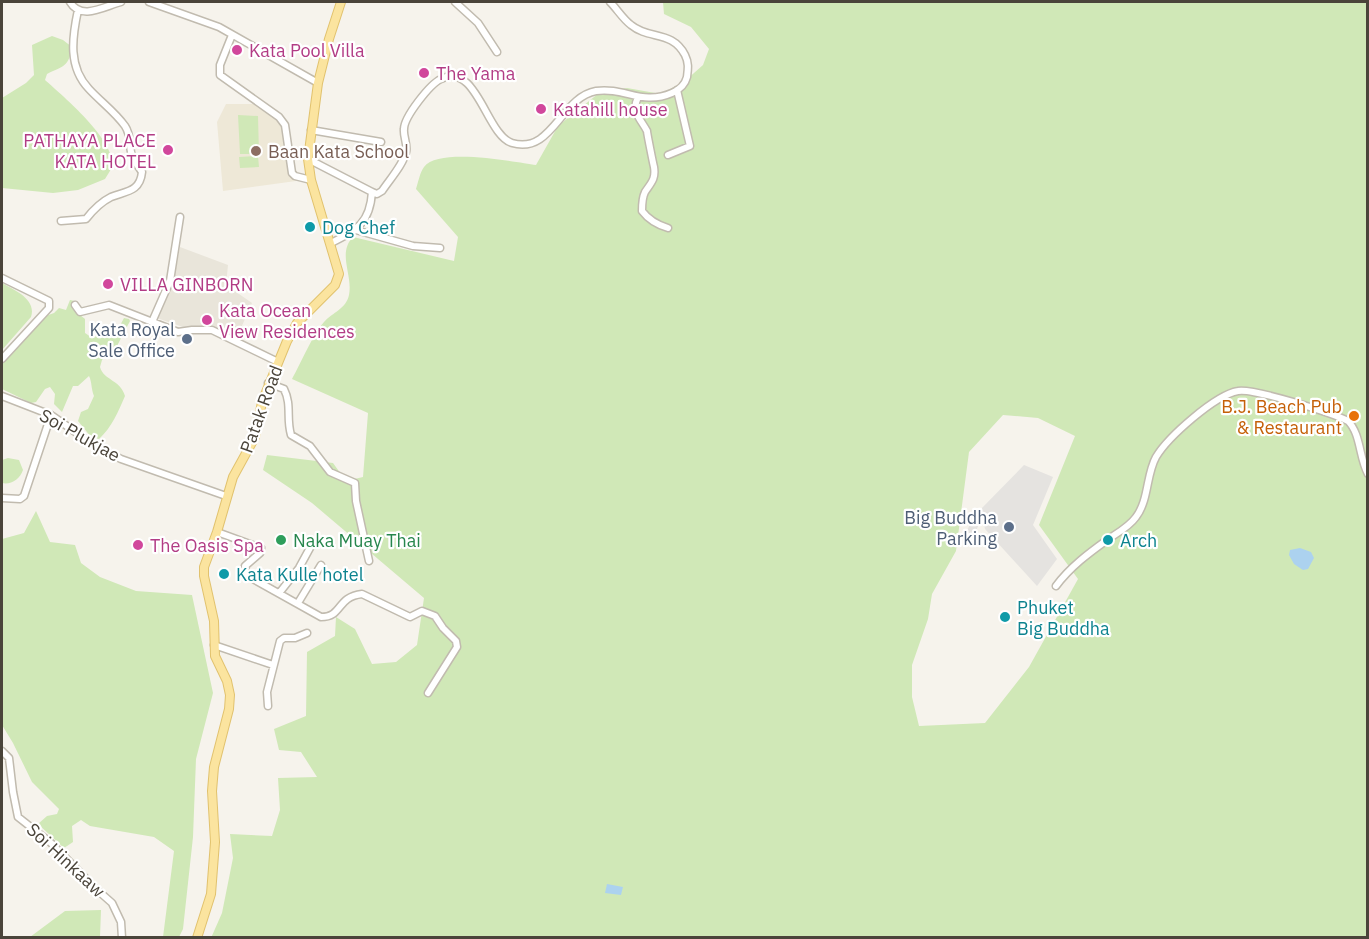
<svg xmlns="http://www.w3.org/2000/svg" width="1369" height="939" viewBox="0 0 1369 939" font-family="'IBM Plex Sans',sans-serif">
  <rect width="100%" height="100%" fill="#f6f3ec"/>
  <path fill="#e9e5da" d="M180,247L228,265L226,285L252,303L237,337L214,327H183L157,318L176,269Z"/>
  <path fill="#eee8d7" d="M226,104H266L282,116L287,121L296,181L223,191L217,122Z"/>
  <path fill="#d0e8b7" fill-rule="evenodd" d="M663,2H1367V937L211,938L222,913L233,858L230,834L272,836L280,810L278,778L317,777L301,752L279,750L274,729L306,716L307,652L335,636L336,617L355,629L372,664L396,662L417,645L424,598L312,503L263,470L267,455L333,463L346,481L363,477L368,413L292,379C301,363 313,334 324,322C333,312 346,309 349,295C353,275 337,253 353,237L454,261L458,237L416,189C418,183 420,172 424,167C439,147 514,162 536,165L558,126L599,93L627,88L661,94L685,81L703,65L709,49L691,27L664,14ZM1003,415L1038,418L1075,436L1039,525L1078,579L1029,667L985,723L919,726L912,697V665L928,619L932,594L956,551L969,452Z
    M52,36L63,40L72,47C69,67 63,66 47,74L45,80C65,98 113,138 113,166L105,179L78,190L53,193L2,188V98L26,83L34,75L32,45Z
    M238,115L258,116L259,154H240Z
    M258,156L259,167L240,168L239,157Z
    M2,283C14,290 37,299 31,317L2,350Z
    M70,300L75,301V311L85,319V333L91,337L115,335L124,318L129,319L130,321L118,344V347L124,354L122,356L108,354L102,360L100,367C104,381 120,379 125,396C118,412 112,427 99,439L91,437L78,421L81,412L88,409L94,396C91,389 92,382 89,376L78,386H73L62,412L54,404L55,394L50,387L45,389L36,402L31,403L2,389V364L40,318L54,313L59,308L66,310Z
    M8,458L19,460L23,470C20,479 11,485 2,483V460Z
    M36,511L50,542L75,545L81,563L100,577L136,591L192,595L213,693L196,759L193,837L183,929L179,937H163L174,851L154,837L90,826L81,820L72,826L73,842L64,848L38,824L47,816L57,814L59,809L32,782L13,743L2,725V539L24,533Z
    M101,910L100,937H30L65,911Z"/>
  <path fill="#e5e3e0" d="M1024,465L1053,477L1033,525L1057,559L1037,586L985,529L981,509Z
    M975,513L982,515L974,537L966,533Z"/>
  <path fill="#acd2ef" d="M1300,548L1311,552L1314,558L1308,569L1303,570L1294,564L1289,555L1290,550Z
    M607,884L623,887L621,895L605,893Z"/>
  <g fill="none" stroke-linecap="round" stroke-linejoin="round">
    <g stroke="#c1bbaf" stroke-width="9">
      <path id="minor" d="M70,2C81,21 105,6 121,2
        M149,2L219,27L318,83
        M455,2L478,23L497,52
        M232,35L220,65V75L279,117L285,125L292,173L295,176L311,180
        M638,97C631,112 640,118 647,131C647,133 653,163 654,167C656,179 651,183 645,192C642,198 642,205 642,211C648,219 658,225 668,228
        M311,130L381,142
        M668,155L690,146L677,90
        M308,159L372,192L377,194L382,191C390,179 403,165 406,152C408,145 403,136 404,129C404,117 430,84 441,79C477,61 486,135 512,143C552,155 561,97 596,91C625,87 642,106 672,93C679,90 685,85 687,77C688,69 689,63 685,55C672,30 649,40 631,25C623,19 617,9 610,2
        M61,221L86,219C93,210 101,202 111,197C126,191 140,192 142,172C138,166 133,160 131,152C129,142 131,135 125,126C115,112 101,102 89,89C68,67 72,38 78,10
        M356,230L413,246L440,248
        M331,243C357,230 370,223 372,192
        M2,278L49,301V308L2,359
        M75,305L80,312L109,305L178,332L192,330H212L278,362
        M152,322L170,281L180,217
        M268,383L284,389C292,405 286,418 291,435L310,446L330,472L355,483L356,501L369,561
        M2,396L51,415L97,447L121,459L226,496
        M2,498L20,499L24,496L51,415
        M217,532L261,548L260,553L245,566L246,575L321,617C343,617 336,597 362,594L410,617L422,611L435,616L443,628L456,641L457,647L428,693
        M1056,586C1070,567 1089,553 1107,540C1117,533 1129,527 1136,517C1149,500 1146,475 1156,457C1168,437 1215,395 1238,391C1253,388 1332,413 1348,421C1361,434 1359,458 1368,474
        M280,592L299,568L311,546
        M298,603L321,565
        M214,645L273,665
        M268,706L267,692L280,641L284,638H295L307,633
        M2,751L9,758L13,792L18,817L51,843L95,888L112,903L121,922L122,938"/>
    </g>
    <g stroke="#e1c26e" stroke-width="10">
      <path id="major" d="M197,938L211,894L215,842L212,791L214,767L229,709L230,695L227,681L215,656L214,621L204,576V567L217,532L233,477L255,437L262,402L287,341L297,323L335,285L339,274L311,180L308,159L318,83L329,39L341,2"/>
    </g>
    <use href="#minor" stroke="#fff" stroke-width="6"/>
    <use href="#major" stroke="#fbe49f" stroke-width="8"/>
  </g>
  <g fill="#d1479c" stroke="#fff" stroke-width="2">
    <circle cx="237" cy="50" r="6"/>
    <circle cx="424" cy="73" r="6"/>
    <circle cx="541" cy="109" r="6"/>
    <circle cx="168" cy="150" r="6"/>
    <circle cx="108" cy="284" r="6"/>
    <circle cx="207" cy="320" r="6"/>
    <circle cx="138" cy="545" r="6"/>
  </g>
  <circle fill="#8d6e63" stroke="#fff" stroke-width="2" cx="256" cy="151" r="6"/>
  <g fill="#0f9aa8" stroke="#fff" stroke-width="2">
    <circle cx="310" cy="227" r="6"/>
    <circle cx="1108" cy="540" r="6"/>
    <circle cx="224" cy="574" r="6"/>
    <circle cx="1005" cy="617" r="6"/>
  </g>
  <g fill="#5c6f8a" stroke="#fff" stroke-width="2">
    <circle cx="187" cy="339" r="6"/>
    <circle cx="1009" cy="527" r="6"/>
  </g>
  <circle fill="#e8710a" stroke="#fff" stroke-width="2" cx="1354" cy="416" r="6"/>
  <circle fill="#2e9e5b" stroke="#fff" stroke-width="2" cx="281" cy="540" r="6"/>
  <g text-anchor="middle" dominant-baseline="central" stroke-width="4.5" stroke-linejoin="round" paint-order="stroke">
    <g font-size="18" fill="#b23c85" stroke="#fff" text-anchor="start">
      <text x="249" y="50">Kata Pool Villa</text>
      <text x="436" y="73">The Yama</text>
      <text x="553" y="109">Katahill house</text>
      <text x="156" y="140" text-anchor="end">PATHAYA PLACE<tspan x="156" dy="21">KATA HOTEL</tspan></text>
      <text x="120" y="284">VILLA GINBORN</text>
      <text x="219" y="310">Kata Ocean<tspan x="219" dy="21">View Residences</tspan></text>
      <text x="150" y="545">The Oasis Spa</text>
    </g>
    <g font-size="18" fill="#785e54" stroke="#fff" text-anchor="start">
      <text x="268" y="151">Baan Kata School</text>
    </g>
    <g font-size="18" fill="#0d838f" stroke="#fff" text-anchor="start">
      <text x="322" y="227">Dog Chef</text>
      <text x="1120" y="540">Arch</text>
      <text x="236" y="574">Kata Kulle hotel</text>
      <text x="1017" y="607">Phuket<tspan x="1017" dy="21">Big Buddha</tspan></text>
    </g>
    <g font-size="18" fill="#4e5e75" stroke="#fff" text-anchor="end">
      <text x="175" y="329">Kata Royal<tspan x="175" dy="21">Sale Office</tspan></text>
      <text x="997" y="517">Big Buddha<tspan x="997" dy="21">Parking</tspan></text>
    </g>
    <g font-size="18" fill="#c56008" stroke="#fff" text-anchor="end">
      <text x="1342" y="406">B.J. Beach Pub<tspan x="1342" dy="21">&amp; Restaurant</tspan></text>
    </g>
    <g font-size="18" fill="#4a443a" stroke="#fff">
      <text transform="translate(261 409) rotate(-70)">Patak Road</text>
      <text transform="translate(80 435) rotate(29)">Soi Plukjae</text>
      <text transform="translate(66 860) rotate(43)">Soi Hinkaaw</text>
    </g>
    <g font-size="18" fill="#27864d" stroke="#fff" text-anchor="start">
      <text x="293" y="540">Naka Muay Thai</text>
    </g>
  </g>
  <rect width="1369" height="939" fill="none" stroke="#4a443a" stroke-width="6"/>
</svg>
